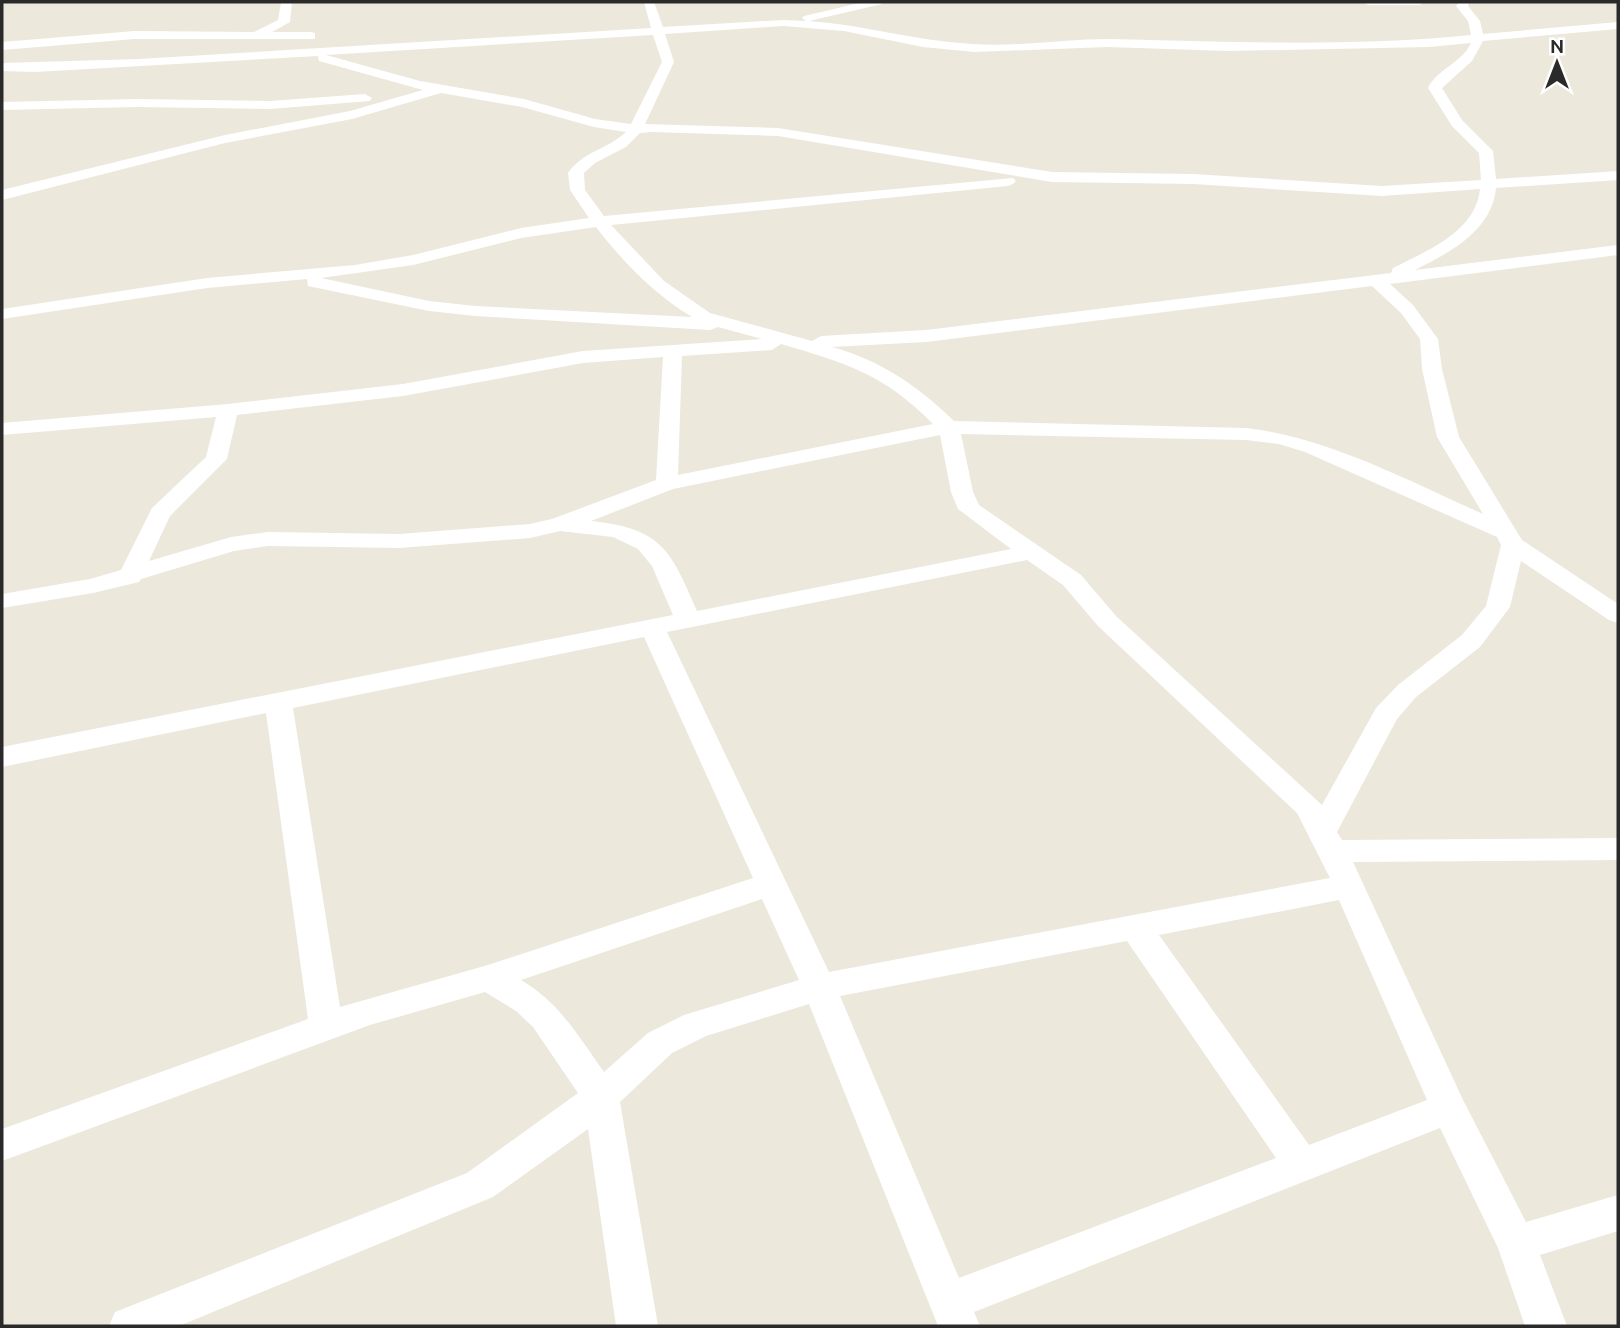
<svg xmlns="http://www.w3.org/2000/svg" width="1620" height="1328" viewBox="0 0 1620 1328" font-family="Ubuntu,sans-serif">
  <rect width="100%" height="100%" fill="#ede8dc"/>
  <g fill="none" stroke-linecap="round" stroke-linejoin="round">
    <path fill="#fff" fill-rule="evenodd" d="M281,2H292L290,22L272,32H311L315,33V39H135L2,50V42L135,31L254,32L278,20Z
      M644,2H654L663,27L783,20L806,21L802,18L804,16L864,2H883L882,4L809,21C864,25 917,41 972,44C1018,47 1064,39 1110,39C1230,42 1351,47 1471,35L1468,21L1456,6L1459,2H1469L1468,6L1480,21L1483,34L1618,22V29L1483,41L1472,61L1442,88L1462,120L1493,151L1496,179L1618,171V180L1496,188C1492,231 1449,253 1415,270L1618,245V255L1390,284L1413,305L1438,339L1442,369L1459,437L1522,540L1618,604V623L1609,620L1521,561L1510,607L1480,647L1416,697L1397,719L1337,832L1342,840L1618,838V860L1353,862L1463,1100L1526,1222L1618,1195V1231L1540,1255L1567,1326H1525L1498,1248L1440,1128L974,1312L980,1326H938L809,1004L706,1036L672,1053L620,1102L658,1326H616L588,1129L493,1197L179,1326H109L115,1312L467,1173L578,1093L533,1027L516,1011L485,992L370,1025L2,1161V1129L308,1019L266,713L2,767V747L673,615L652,566L638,549L613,537L560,531L530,538L399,548L268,546L234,551L141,579L139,582L93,593L2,608V594L90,579L121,570L152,508L206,457L216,417L2,435V423L228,404L403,384L583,351L762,339L718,327L710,330L475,316L429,311L308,286L307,279L207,288L2,319V309L207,278L355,265L413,255L521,228L589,218L570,190L568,173C582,152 608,149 626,132L594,127L522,107L441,93L352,119L225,143L2,200V190L225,135L350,111L423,90L319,61L318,56L35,72L2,71V63L139,59L651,28ZM783,26L844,31L923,47L974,52L1107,47L1228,51L1429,47L1471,43C1462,63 1437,69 1428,88L1452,126L1479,153L1481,180L1382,186L1193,174L1052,172L778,128L645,124L674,62L665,34ZM653,35L662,62L631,124L595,119L524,99L420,81L326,55ZM652,132L778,136L1052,182L1193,184L1382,196L1480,189C1476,232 1426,251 1393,268L1391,273L926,330L821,336L812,341L710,313L664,281L611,225L1008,186L1013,184L1016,181L1013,178L604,216L585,190L584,173L595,163L626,147L640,133ZM596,227C623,262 654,294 692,317L475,306L429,301L321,278L413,265L521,238ZM1372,286L1401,313L1420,339L1422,369L1437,437L1483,514C1406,480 1330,438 1246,428L954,421C918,386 880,360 832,347L926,342ZM781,344C846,363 884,374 933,424L678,475L682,356L772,350ZM663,357L656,480L552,519L530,524L399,534L268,532L231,537L149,561L170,516L227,459L237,415L403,396L583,363ZM961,434L1246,440L1279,444L1305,452L1497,537L1501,545L1486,606L1462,635L1398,685L1376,708L1322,805L1116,616L1081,575L979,505L973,492ZM940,435L951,492L958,509L1011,549L697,611C671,550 661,528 591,521L673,489ZM1027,560L1063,585L1098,626L1297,813L1330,878L829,972L667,632ZM644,637L753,878L488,965L340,1007L293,708ZM762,899L799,980L684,1015L648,1033L604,1072C579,1037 559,1002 521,980ZM1339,900L1427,1100L1309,1145L1159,935ZM1127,941L1276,1158L959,1278L840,996Z
      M1362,2H1425L1419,5H1368Z
      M365,94L372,98L370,101L270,109L137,107L2,110V102L137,99L270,101Z"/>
  </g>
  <rect width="1620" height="1328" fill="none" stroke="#2a2a2a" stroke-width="7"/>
  <g transform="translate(1557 63)" stroke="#ffffff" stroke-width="5" paint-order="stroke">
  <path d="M0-5L12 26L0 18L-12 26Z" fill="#2a2a2a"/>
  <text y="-10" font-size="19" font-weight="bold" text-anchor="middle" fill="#2a2a2a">N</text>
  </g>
</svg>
